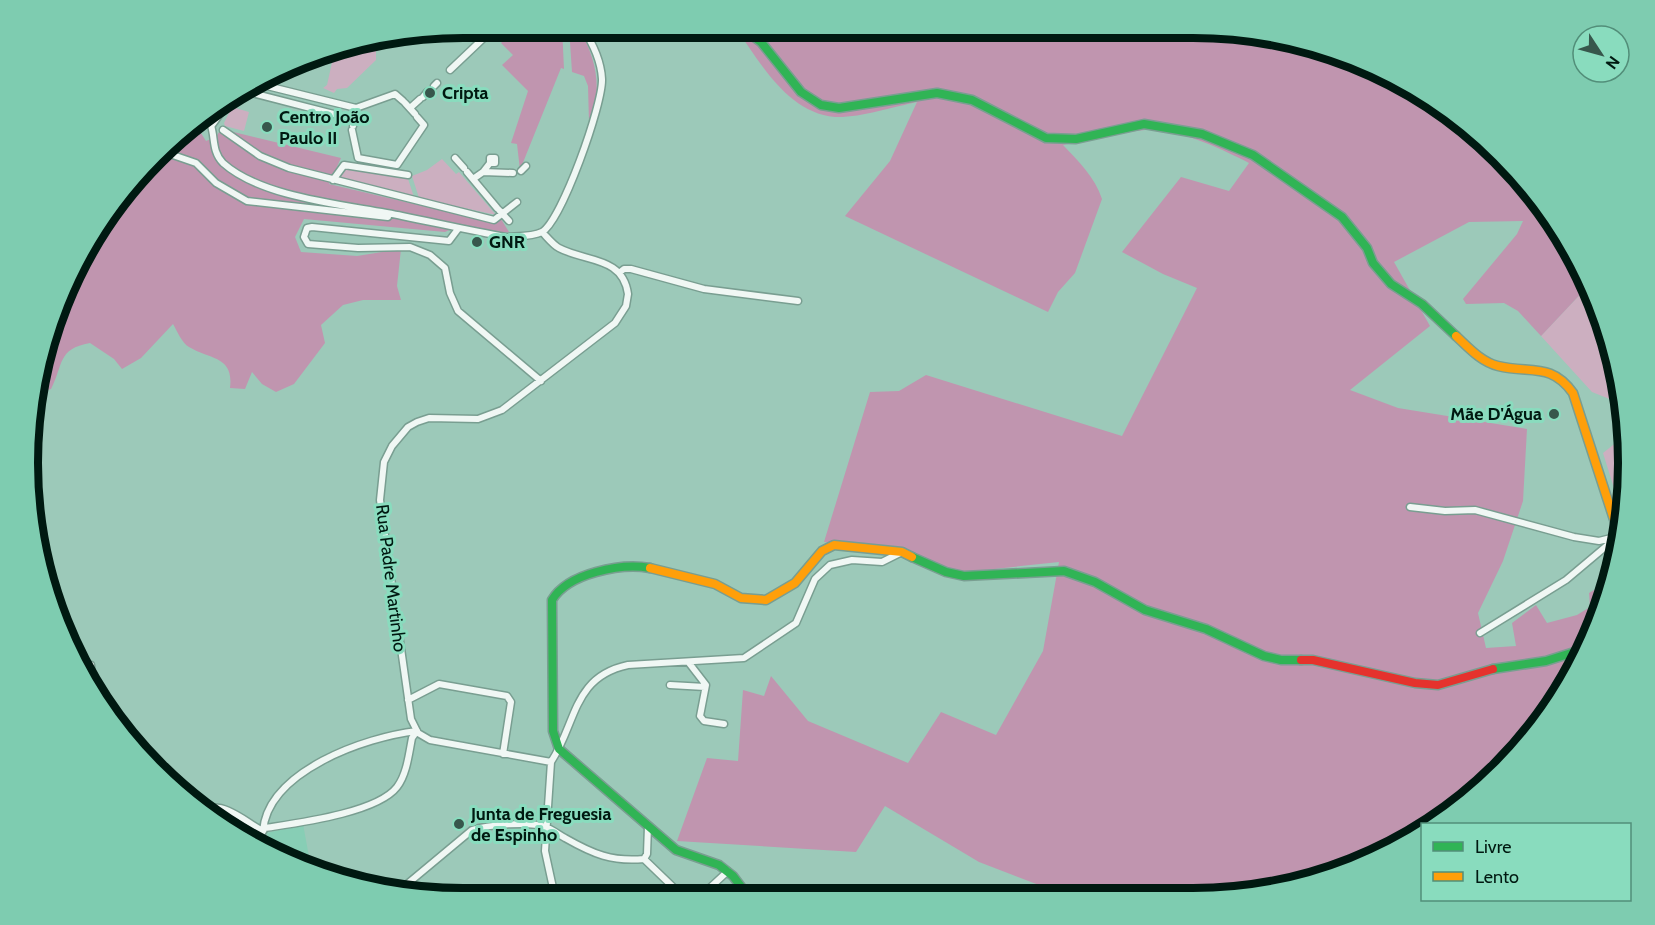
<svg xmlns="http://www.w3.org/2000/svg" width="1655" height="925" viewBox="0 0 1655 925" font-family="Cabin,sans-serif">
  <rect width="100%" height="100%" fill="#9cc9b9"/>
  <path fill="#87ceb5" d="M303,824L310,862L327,866V876L270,851L267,833Z"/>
  <path fill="#ccafc0" d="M364,43L376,46V60L347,88L337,89L334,93L323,88L327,85L333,58H336L334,50L331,49Z
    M232,107L249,112L244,131L225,126L224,123Z
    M442,159L456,174L459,172L496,215L419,198L412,176L427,170Z
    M347,166L407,176L414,197L338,179Z
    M1589,285L1613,350L1622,404L1592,392L1541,336Z
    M1627,434L1624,520L1603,453Z"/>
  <path fill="#c095af" d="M517,27H562L564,69L561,68L522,165L524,166L520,170L517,144L511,143L528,91L502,65L513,55L501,43L511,33L517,40L523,34Z
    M569,27H578C597,59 602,88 591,123L589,122L588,86L584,76L572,72Z
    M735,27L1221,28L1306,42L1411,86L1480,135L1538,198L1583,270L1589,285L1541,336L1518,311L1504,303L1466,304L1463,299L1517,234L1523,221L1469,222L1394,262L1430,326L1350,390L1398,408L1527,429L1523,501L1503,561L1478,613L1486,648L1516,646L1512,623L1536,605L1547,623L1577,615L1590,607L1589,593L1599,587L1606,598L1586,645L1573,649L1577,664L1569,681L1501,770L1435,824H1422V831L1333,875L1249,894L1121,895L1116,890L1065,895L979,862L885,806L856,852L677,841L707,758L738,761L743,690L764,696L771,676L808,721L908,763L941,712L996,735L1043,651L1059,562L966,572L945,568L906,548L824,542L870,392L899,391L926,375L1122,436L1197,288L1163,274L1122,252L1181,177L1229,191L1249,163C1224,150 1173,126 1145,130C1118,133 1090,140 1063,145C1078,161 1095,177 1102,199L1075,273L1058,292L1048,312L845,216L890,161L917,102C893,107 859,118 835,117C787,113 760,62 735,27Z
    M221,129L341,158L329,184L495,223L501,219L509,232C483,237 471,218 445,232L304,219L295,237L301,252L357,256L401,249L397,286L401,300H363L343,305L321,325L325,343L294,384L276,392L262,384L252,372L245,389L230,388C234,356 211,360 189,347C182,343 177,331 173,324L141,358L122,369L114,359L90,343C57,349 64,364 51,389L38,393L42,349L101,220L161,156L170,158L175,141L184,132L194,137L199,130L206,141L216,137Z"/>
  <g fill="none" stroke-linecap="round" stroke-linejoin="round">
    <g stroke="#799e91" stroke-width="9">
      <path id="street" d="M450,70L489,33
        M259,84L356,108
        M434,86L437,83
        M241,94L252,93L353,119
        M423,97L427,92
        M405,103L415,114
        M410,108L420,99
        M203,114C219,127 208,148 223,163C263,199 350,205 402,216C437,223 471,231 506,237C516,236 532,237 542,232C562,220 603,104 602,79C601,60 592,42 582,27
        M212,125L230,100
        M353,126L356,108L395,94L403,101
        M223,130L260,156L289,168L494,220L517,202
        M352,130L358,158L397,165L424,125L417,117
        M164,152L196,163L216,183L247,201L388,217
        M455,158L464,168
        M521,171L526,166
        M467,172L497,208
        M483,172L490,163V158H495V163H490
        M473,179L483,172L513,173
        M333,180L344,165L408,175
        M499,210L509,221
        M458,229L449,241L312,227L307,228L304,237L308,244L358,248L410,247L430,255L445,268L450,293L458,311L541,381
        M542,232C547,237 553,245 559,248C585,262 623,256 628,294L626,306L615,323L502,410L478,419L429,418L417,422L408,427L392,446L384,462L380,500L411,719L418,733L430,740L551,762
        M619,273L624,269H631L704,289L798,301
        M1410,507L1445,511L1475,510L1574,537L1599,541L1619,536
        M1480,633L1566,580L1616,538
        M689,663L706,685L700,716L704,721L724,724
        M91,665L92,680
        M670,685L705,687
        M408,700L439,684L507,696L511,702L503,754
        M551,762C577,723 572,677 628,665L744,658L796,623L815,579L830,565L852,560L882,562L902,552
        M551,762L545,851L555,897
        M207,809C225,802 247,823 263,831
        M263,831C268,771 365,737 417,731
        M255,844L265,828C297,823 377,813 397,787C407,774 409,753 412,738L417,731
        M644,859L647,854L648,826
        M400,890L472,830C487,825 530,821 545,827C552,829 559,835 565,838C593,854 612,862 644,859L673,887L678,896
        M701,896L728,871"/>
    </g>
    <g stroke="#799e91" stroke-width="11">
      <path id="fast" d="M741,27L761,42L801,92L821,105L839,108L937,93L972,100L1046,138L1076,139L1144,124L1202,134L1253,155L1342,217L1367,248L1373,263L1391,284L1422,304L1456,336
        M912,557L946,572L964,576L1064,571L1095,582L1145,610L1206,629L1264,656L1281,660H1301
        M650,568C621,563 568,573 552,600L553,731L559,749L676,850L719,865L733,876L748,896
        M1493,669L1546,661L1584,649"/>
    </g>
    <g stroke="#799e91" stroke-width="11">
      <path id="slow" d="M1456,336C1468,347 1481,362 1498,366C1530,374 1551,362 1573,393L1620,538
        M650,568L715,584L741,598L766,600L795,583L822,551L834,545L902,552L912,557"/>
    </g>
    <g stroke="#799e91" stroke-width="11">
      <path id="jam" d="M1301,660H1313L1415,683L1438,685L1493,669"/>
    </g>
    <use href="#street" stroke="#f0f7f4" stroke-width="6"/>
    <use href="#fast" stroke="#30b455" stroke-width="8"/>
    <use href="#slow" stroke="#ff9f0a" stroke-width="8"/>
    <use href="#jam" stroke="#e5322d" stroke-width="8"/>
  </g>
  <g fill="#37574c" stroke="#89dcbe" stroke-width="2">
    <circle cx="430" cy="93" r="6"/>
    <circle cx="267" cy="127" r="6"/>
    <circle cx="477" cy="242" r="6"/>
    <circle cx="1554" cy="414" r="6"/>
    <circle cx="459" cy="824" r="6"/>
  </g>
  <g text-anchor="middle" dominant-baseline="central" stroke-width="6" stroke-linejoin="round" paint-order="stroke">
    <g font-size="18" font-weight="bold" fill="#001911" stroke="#89dcbe" text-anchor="start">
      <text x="442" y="93">Cripta</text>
      <text x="279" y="117">Centro João<tspan x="279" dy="21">Paulo II</tspan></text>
      <text x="489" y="242">GNR</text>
      <text x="1542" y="414" text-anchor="end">Mãe D'Água</text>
      <text x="471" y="814">Junta de Freguesia<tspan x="471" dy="21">de Espinho</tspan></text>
    </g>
    <g font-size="18" fill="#001911" stroke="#89dcbe">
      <text transform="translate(391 578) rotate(83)">Rua Padre Martinho</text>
    </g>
  </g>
  <path d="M0 0H1655V925H0ZM463 38H1193A425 425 0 0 1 1618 463V463A425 425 0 0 1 1193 888H463A425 425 0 0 1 38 463V463A425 425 0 0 1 463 38Z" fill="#7eccb0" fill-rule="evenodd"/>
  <path fill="none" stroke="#001911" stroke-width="8" d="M463 38H1193A425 425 0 0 1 1618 463V463A425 425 0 0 1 1193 888H463A425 425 0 0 1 38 463V463A425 425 0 0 1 463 38Z"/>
  <rect x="1421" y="823" width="210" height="78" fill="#89dcbe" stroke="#528e79" stroke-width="1.5"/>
  <rect x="1433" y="842" width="30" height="9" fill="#30b455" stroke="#528e79" stroke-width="1.5"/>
  <text x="1475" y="853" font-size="18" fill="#001911">Livre</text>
  <rect x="1433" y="872" width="30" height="9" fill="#ff9f0a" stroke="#528e79" stroke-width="1.5"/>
  <text x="1475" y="883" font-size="18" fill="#001911">Lento</text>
  <g transform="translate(1601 54) rotate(126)"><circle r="28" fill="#89dcbe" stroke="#528e79" stroke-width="1.5"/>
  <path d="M0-4.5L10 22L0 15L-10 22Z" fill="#37574c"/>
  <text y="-9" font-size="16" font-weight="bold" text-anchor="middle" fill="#001911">N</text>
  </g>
</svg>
